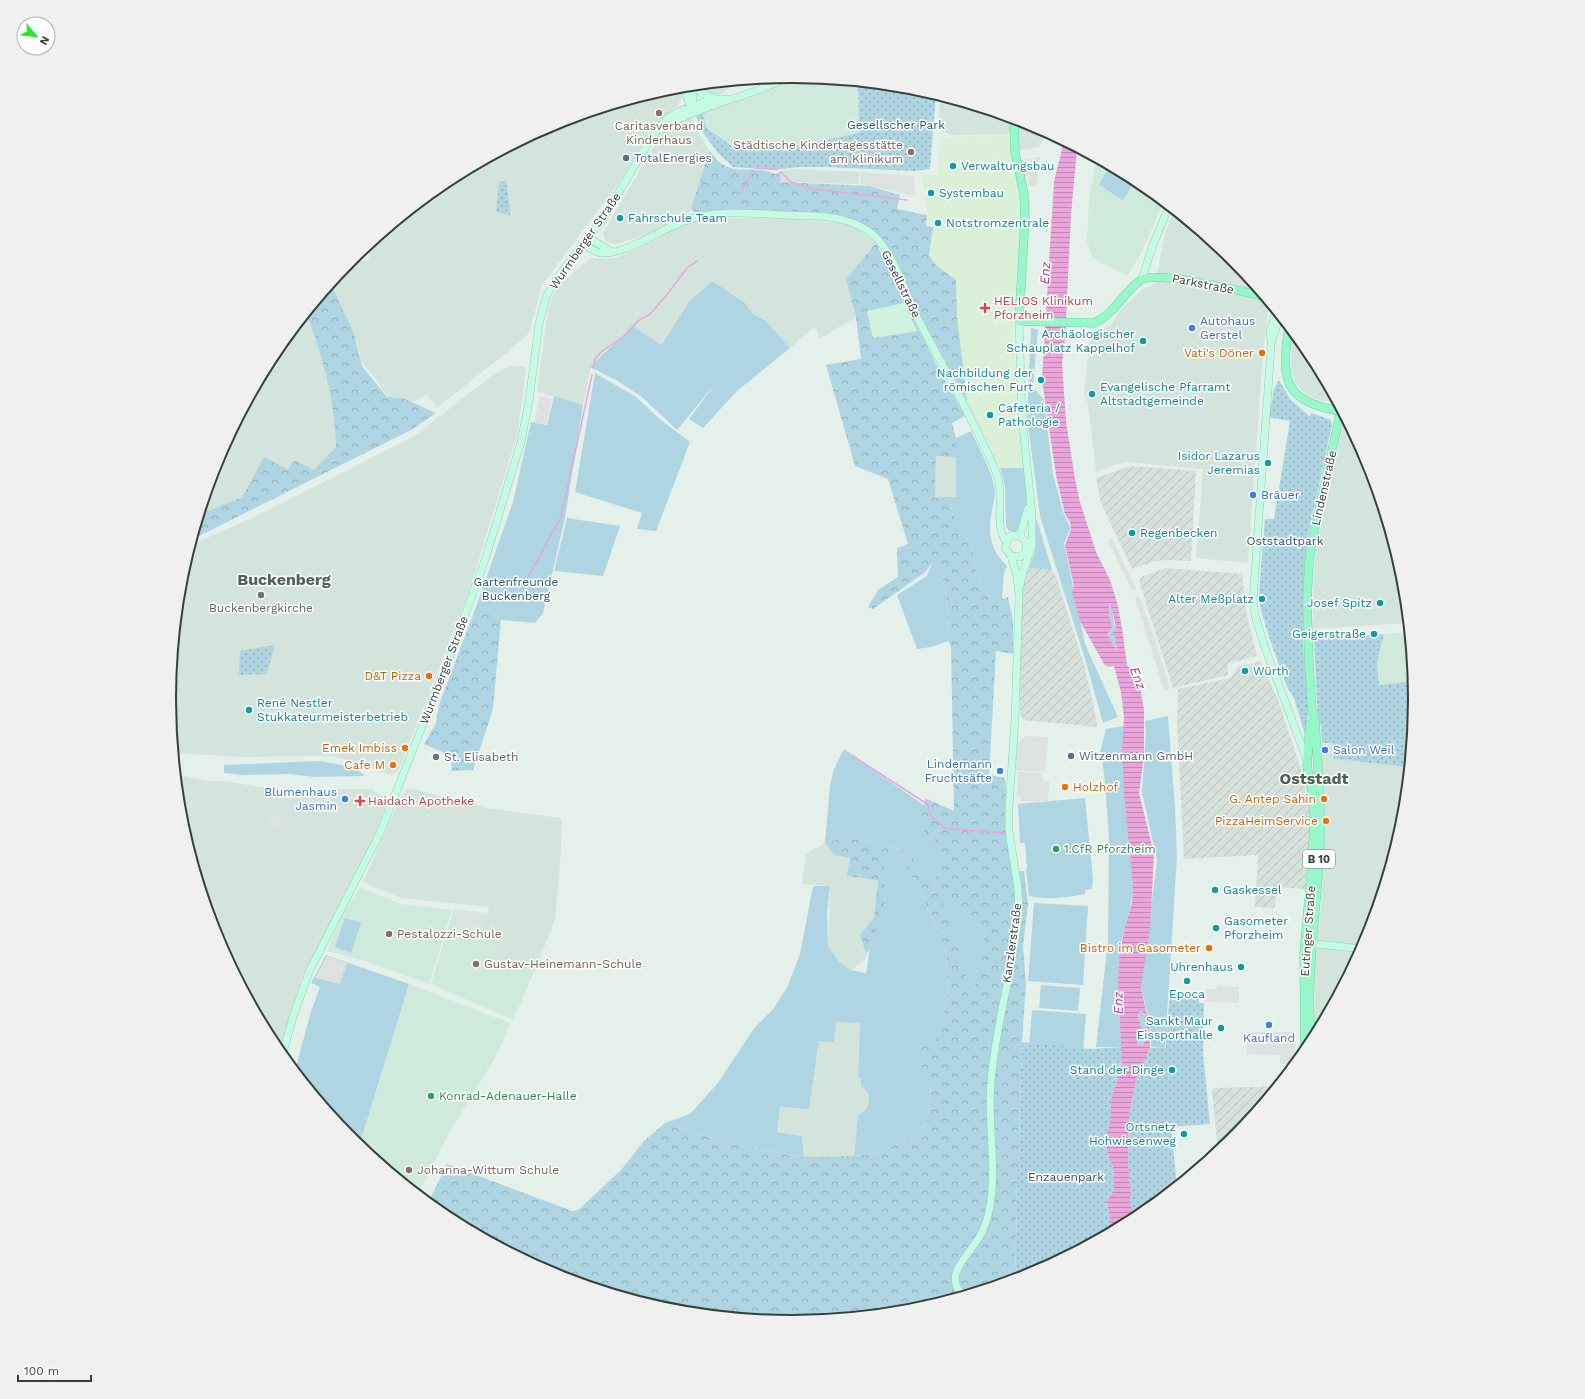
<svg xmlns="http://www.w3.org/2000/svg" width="1585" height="1399" viewBox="0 0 1585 1399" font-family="'Work Sans',sans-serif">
  <defs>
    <pattern id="industrial-furrows" width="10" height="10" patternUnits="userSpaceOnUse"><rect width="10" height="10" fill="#d6e0da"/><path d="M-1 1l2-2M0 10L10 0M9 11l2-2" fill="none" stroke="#b8c1bc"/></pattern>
    <pattern id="forest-crowns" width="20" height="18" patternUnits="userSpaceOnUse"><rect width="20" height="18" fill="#b0d5e2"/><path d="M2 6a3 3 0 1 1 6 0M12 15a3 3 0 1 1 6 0" fill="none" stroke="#90aeb8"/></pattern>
    <pattern id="park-dots" width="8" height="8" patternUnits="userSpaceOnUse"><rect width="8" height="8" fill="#b0d5e2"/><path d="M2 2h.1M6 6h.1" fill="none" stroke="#90aeb8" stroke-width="1.8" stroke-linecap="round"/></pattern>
    <pattern id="water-rules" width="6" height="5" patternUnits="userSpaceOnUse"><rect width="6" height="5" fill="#eaa5da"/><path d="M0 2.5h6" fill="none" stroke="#be88b2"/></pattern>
  </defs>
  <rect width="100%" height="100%" fill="#e4f1eb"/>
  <path fill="#d3e4dc" d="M733,82L734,83L722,94L713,95L699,89L697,85Z
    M678,87L682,95L678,106L657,123L618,184L542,285L529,333L521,341L438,407L426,395L412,402L403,398L387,397L375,378L361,361L360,353L354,333L331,284L349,262L369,260L368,245L446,181L554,123Z
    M940,96L1031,124L1045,131L1043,140L1039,147L1020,150L1018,134L953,135L938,130Z
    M690,116L708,149L692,208L684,218L661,229L618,244L609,243L605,240L603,233L660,136L676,123Z
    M794,169L859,172V184L780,182L781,171Z
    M1174,210L1234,259L1269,302L1263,352L1248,563L1196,558L1203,469L1125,462L1096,472L1090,419L1087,400L1084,396L1090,334L1110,326L1123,307L1143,289L1155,284L1165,234Z
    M711,217L794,219L851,224L876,243L846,279L856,317L819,339L817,329L813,328L790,348L765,320L753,314L745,303L689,302L660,345L633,326L591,367L583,405L537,392L548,310L553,295L563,282L591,258L607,259L618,257L634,250L661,233L686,222Z
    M305,315L309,320L326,369L335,417L336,447L314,470L295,460L288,469L264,457L242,497L201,514L217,461L274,353L280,346L282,348L287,338Z
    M1292,330L1311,353L1337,402L1317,400L1304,393L1295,382L1291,369Z
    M510,366L526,367L518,432L469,592L399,769L392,775L341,758L327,756L243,757L174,753L169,699L181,578L191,545L265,512L414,436L493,375Z
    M1345,416L1369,461L1404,578L1408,623L1313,629V589L1316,549Z
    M936,455L956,457V497L935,498Z
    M1332,743L1335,759L1409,767L1404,821L1368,938L1319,1031H1315V951L1320,918L1324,863L1321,744Z
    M183,776L209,781H224L273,789H372L388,800L365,859L302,977L279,1052L274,1046L216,938L181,821L177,778Z
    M410,788L486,808L561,818L562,826L560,864L555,920L535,970L497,957L482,934L489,907L401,898L363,882L399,801L405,791Z
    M825,843L834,855L850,858L878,880L874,917L860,935L866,954V959L851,970L839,961L828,946L830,886L802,884L806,854Z
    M835,1022L860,1023L858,1076L861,1078V1086L869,1094L868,1107L858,1116L854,1156L804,1157L802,1136L777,1132L780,1107L809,1108L819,1041Z"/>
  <path fill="#d1f2de" d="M904,303L917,331L873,338L867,311Z"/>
  <path fill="url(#industrial-furrows)" d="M1131,466L1196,471L1191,561L1166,560L1152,562L1132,569L1101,503L1096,478Z
    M1025,568L1052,570L1057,579L1085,668L1098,727L1023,720L1020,713L1021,600Z
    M1166,568L1242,574L1247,616L1257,656L1227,664L1228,675L1173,688L1139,581L1143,576Z
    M1261,661L1278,700L1300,766L1311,816L1305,889L1276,887L1275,908L1255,907L1258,855L1184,859L1177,720L1178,689L1231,678L1237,667Z
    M1278,1086L1233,1141L1218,1153L1212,1089L1216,1088Z"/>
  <path fill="#cfe9dd" d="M798,77L858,82L859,133L777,150L733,147L706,126L703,113L760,94Z
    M1096,158L1139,181L1164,202L1138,259L1129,274L1125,275L1108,266L1093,257L1087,242L1089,201Z
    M1409,632L1414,681L1379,685L1377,662L1384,634Z
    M360,887L400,904L452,910L429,984L368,962L327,951L341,917Z
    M454,909L488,913L482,934L492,938L497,949V957L535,970L513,1020L431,984Z
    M409,984L510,1023L496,1056L447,1136L418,1195L359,1146Z"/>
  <path fill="#daf1d8" d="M1012,136L1021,194V223L1013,321L1018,416L1024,468H1000L967,401L957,316L956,280L937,266L929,256L933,226L927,225L928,215L921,176L938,175L940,137Z"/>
  <path fill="#b0d5e2" d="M1107,171L1118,178L1122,172L1136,179L1123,200L1099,185Z
    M712,281L745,303L753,314L765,320L790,348L737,391L703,428L689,419L715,384L677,430L642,397L616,380L590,367L633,326L661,345L689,302Z
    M1031,328L1038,330L1033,387L1044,400L1053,474L1064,515L1068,522L1070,529L1064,543L1085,644L1118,717L1103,723L1086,662L1040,516L1027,416Z
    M595,373L636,397L662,421L690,442L656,531L637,529L642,513L575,492Z
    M554,396L583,405L565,518L543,613L535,623L501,620L486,607H476L513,502L531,422L547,425Z
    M971,431C980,451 992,470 995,491C995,497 993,504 992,510C988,534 989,548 1007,566L1004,573L1002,600L992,603L976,573L973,549L954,516L948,497H956V438Z
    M1000,468H1026C1026,490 1031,517 1014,533L1009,531L1006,526L1005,486Z
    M567,518L620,526L603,576L554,571Z
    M1036,519L1037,520L1052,570L1029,568L1035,552Z
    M932,563C950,577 947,619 948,641L931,647L917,649L897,595L927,576Z
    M1109,603C1115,609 1112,616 1114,623C1114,626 1116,628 1116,630L1112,633L1115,635L1117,651L1107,634L1112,628L1109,614Z
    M1168,716L1175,807L1177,856L1165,1048L1151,1047L1150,1026L1141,986L1157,861L1142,792L1146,734L1145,721Z
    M1124,726L1122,749L1133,887C1132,911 1121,934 1119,957C1117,988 1121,1017 1123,1047H1096L1108,941L1109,838L1104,772L1100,752L1106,729Z
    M844,749L925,806C910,838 947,838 944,859C942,866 937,875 934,882L985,932L970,1012L907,851L847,837L825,843L830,785L834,769Z
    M319,761L354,767L364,775L363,776L314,777L291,774L243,775L224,773V765Z
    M1085,798L1093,879L1092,889L1085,890V894C1065,898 1049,900 1029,896L1026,869H1027L1025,843H1020L1018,804Z
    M892,854H902L905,865L920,889L946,953L948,991L939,1039L916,1050L931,1090L927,1123L915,1135L882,1152L854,1156L858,1116L868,1107L869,1094L861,1086V1078L858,1077L860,1023L836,1022L834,1042L819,1041L809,1109L780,1107L777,1132L802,1136L804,1157L731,1144L665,1123L690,1114L717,1084L755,1027L774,1008L788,986L800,954L813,886H830L827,913L828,946L839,961L851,970L866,973C868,965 868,956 870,948C874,930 886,911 886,892C886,878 881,866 892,854Z
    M1034,903L1088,906L1083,985L1028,981Z
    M345,918L361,923L351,953L335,947Z
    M326,955L409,984L359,1146L351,1140L295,1071L311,1011L320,987L311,983Z
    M1041,985L1080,988L1078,1011L1039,1008Z
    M1032,1010L1086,1014L1080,1095L1025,1091Z
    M1142,1011C1149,1021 1147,1035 1143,1045L1140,1046L1137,1044L1141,1027L1138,1013Z"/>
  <path fill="url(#forest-crowns)" fill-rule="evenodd" d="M709,150C731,182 746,162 776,174L781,171L780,182L869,186L900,195L897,209L927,215L926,226L933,227L929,256L937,266L956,280L957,316L967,401L875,232L842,217L697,214L691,209Z
    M876,243L938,368L965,416L952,423L956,438V457L936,456L935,498L948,497L954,516L973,549L976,573L992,603L1008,597L1013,621V654L996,651L989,775L1005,778L1013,871H1024L1028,904L1023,946L1026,984L1022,1042L1015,1274L1017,1280L914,1311L792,1323L671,1311L554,1275L446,1218L428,1203L447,1164L572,1211L578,1210L621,1170L644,1141L665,1123L731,1144L804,1157L854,1156L882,1152L915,1135L927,1123L931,1090L915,1050L939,1038L948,991L946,953L920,889L905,865L902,854H892C881,866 886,878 886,892C886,910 875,931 870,949L866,954L860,935L874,917L878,880L847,876L850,858L834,855L825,843L847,837L907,851L940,896L963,963L970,1010L985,932L934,882C941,864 949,857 934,840C930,837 925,833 923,829C917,818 925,809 925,798L954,811L951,646L948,641C947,619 950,577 932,563L924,573L873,609L868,607L878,590L898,577L897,548L908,544L888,479L855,466L826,365L861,359L856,317L846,279ZM904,303L917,331L873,338L867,311Z
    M331,284L354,333L362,366L387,397L403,398L436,413L411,430L193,539L200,514L242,497L264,457L288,469L295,460L314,470L336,447C335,401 324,363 309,320L305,315Z
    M476,607H486L501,620L493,709L473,770L452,771L451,756L424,744L436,723L439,705Z"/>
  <path fill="url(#park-dots)" d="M858,82L914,88L936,95L930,169L914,171L824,167H798L775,170L733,167L718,153L701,130L696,116L703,113L706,127L733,147L777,150L859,133Z
    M506,180C507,192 510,203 510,215L496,212L499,183Z
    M1279,380L1290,399L1309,416L1312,413L1331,420L1332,425L1307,540C1304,573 1302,607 1303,640C1304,667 1312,710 1305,735L1294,698L1287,687L1269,637L1260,607L1259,592L1265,519H1274L1290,421L1269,417L1274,389Z
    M1384,634L1377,662L1379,685L1414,681L1416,700L1409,767L1334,759L1333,743H1322L1321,725H1318L1314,638Z
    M275,645L267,673L265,674L239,675L240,651Z
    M1170,994H1199V1003H1204L1203,1052L1210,1124L1171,1127L1177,1187L1132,1221L1129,1202L1131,1195L1128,1162L1129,1115L1137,1076L1150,1048H1166V1034Z
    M1022,1042L1091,1049L1123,1047L1122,1063L1111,1100L1110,1125L1105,1136L1107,1151L1113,1168L1114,1177V1190L1107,1201L1112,1232L1031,1276L1017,1280L1015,1274Z"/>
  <path fill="#dce2df" d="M1040,157L1036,186H1028L1029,176H1023L1020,160Z
    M860,172L914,176L915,196L860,184Z
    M1232,267L1242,269L1257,287L1229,282Z
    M540,396L552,399L546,425L534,422Z
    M1112,538L1136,589L1132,591L1108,540Z
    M1139,596L1152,631L1170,689L1164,690L1135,598Z
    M1026,736L1048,737L1045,772L1016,770L1017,744Z
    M1018,772L1042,773L1043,781H1049L1048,801H1021V797H1017Z
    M273,812L284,819L282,832L267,823Z
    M458,911L485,915L480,927L455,924Z
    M327,956L347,963L340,984L315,978Z
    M1217,986L1239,987V1003L1205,1002V989H1217Z
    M1247,1032H1296L1295,1064H1280V1055L1247,1054Z"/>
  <path fill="url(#water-rules)" fill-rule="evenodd" d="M1064,141L1077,148L1071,215L1065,339L1062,363L1066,422L1075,479L1080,502L1096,552L1110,580L1117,602L1122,628L1127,665L1137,678L1140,688L1144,709V756L1139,793L1154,854L1150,929L1141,987L1149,1026L1150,1048L1137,1076L1129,1115L1128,1162L1131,1195L1129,1202L1132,1209V1221L1112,1232L1107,1201L1114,1190V1177L1113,1168L1107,1151L1105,1136L1110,1125L1111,1100L1122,1063L1118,978L1119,956L1125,927L1132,903L1133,887L1124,793L1122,749L1124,718L1121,692L1114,666L1108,667L1104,664L1080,621L1072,591L1074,586L1065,545L1071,530L1070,522L1065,514L1056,475L1042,380L1054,182ZM1109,603C1113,607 1115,624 1116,630L1111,634L1113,636L1115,635L1117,651L1107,634L1112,628L1109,614ZM1140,1011L1144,1013C1147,1025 1148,1033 1143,1045L1140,1046L1137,1044L1141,1027L1138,1015Z"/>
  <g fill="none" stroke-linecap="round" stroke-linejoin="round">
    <path stroke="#eaa5da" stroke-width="1.5" d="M756,168L777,169
      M781,172L791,182L813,189L907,200
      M740,194L753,171
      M593,368L595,359L602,351L623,337L638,321L650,314L666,296L687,268L697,261
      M528,577L561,517L592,375
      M853,756L927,804L931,816L946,829L1008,833"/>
    <g stroke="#97cdb5" stroke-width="8">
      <path id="secondary" d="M690,86L693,97L691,107
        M692,86L704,94L716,99
        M683,87L692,110
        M660,130C700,104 748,98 791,76
        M589,238L612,252
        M584,245C590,248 595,252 601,253C630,255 667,223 697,217C725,210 756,214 784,215C813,216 847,214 871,233C894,251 904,291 917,317C937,355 958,393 977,431C984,447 993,462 998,478C1004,499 994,525 1006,541
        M1142,279L1152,248L1169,206
        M1280,315L1271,344L1270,362L1253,600L1255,615L1264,645L1307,760
        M1019,321L1022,416L1032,515V546L1023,572L1020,586
        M1271,342L1270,331L1276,311
        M1020,536L1028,508
        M1307,943L1363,949
        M282,1056L293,1017L309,972L380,833L453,648L485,560L521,442L529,401L539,324L546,297L557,278L601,222L650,140L666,119L680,111L702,103L718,99H731
        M963,1296C945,1276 962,1263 973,1246C981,1236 987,1223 989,1211C998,1169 987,1125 991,1083C995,1026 1013,970 1019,913L1018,888L1009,831V807L1015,719L1019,595L1017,576L1011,556L1005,548L1009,537L1012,535L1020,536L1026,542V551L1020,557L1011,556"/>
    </g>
    <g stroke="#6ad9a4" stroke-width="9">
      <path id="primary" d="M1014,118L1015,152L1024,194L1025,219L1019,321L1094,323C1114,315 1124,291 1141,280C1158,270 1242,292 1264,296
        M1289,326C1281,378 1282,402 1341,411
        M1312,1044C1305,984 1315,924 1319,864C1322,816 1318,768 1315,721L1312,711L1309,661L1307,601L1309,563L1312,541L1341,410
        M1305,1053L1304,953L1312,864L1314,823L1313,799L1307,766L1310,724"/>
    </g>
    <use href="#secondary" stroke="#c5fae4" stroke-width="7"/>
    <use href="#primary" stroke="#98f6ca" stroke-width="8"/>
  </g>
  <g fill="#8d6e63" stroke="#fff" stroke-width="1.5">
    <circle cx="659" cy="113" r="4"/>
    <circle cx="911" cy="152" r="4"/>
    <circle cx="389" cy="934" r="4"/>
    <circle cx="476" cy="964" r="4"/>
    <circle cx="409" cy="1170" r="4"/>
  </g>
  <g fill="#5c6f8a" stroke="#fff" stroke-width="1.5">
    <circle cx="626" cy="158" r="4"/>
    <circle cx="1071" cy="756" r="4"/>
  </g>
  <g fill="#0f9aa8" stroke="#fff" stroke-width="1.5">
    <circle cx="953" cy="166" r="4"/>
    <circle cx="931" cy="193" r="4"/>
    <circle cx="620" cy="218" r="4"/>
    <circle cx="938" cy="223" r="4"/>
    <circle cx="1143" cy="341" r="4"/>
    <circle cx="1041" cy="380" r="4"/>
    <circle cx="1092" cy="394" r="4"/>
    <circle cx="990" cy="415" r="4"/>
    <circle cx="1268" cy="463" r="4"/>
    <circle cx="1132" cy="533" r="4"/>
    <circle cx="1262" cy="599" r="4"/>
    <circle cx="1380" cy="603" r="4"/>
    <circle cx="1374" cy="634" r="4"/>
    <circle cx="1245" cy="671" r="4"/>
    <circle cx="249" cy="710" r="4"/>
    <circle cx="1215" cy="890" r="4"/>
    <circle cx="1216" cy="928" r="4"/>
    <circle cx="1241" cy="967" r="4"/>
    <circle cx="1187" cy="981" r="4"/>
    <circle cx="1221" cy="1028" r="4"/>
    <circle cx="1172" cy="1070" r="4"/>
    <circle cx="1184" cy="1134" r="4"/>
  </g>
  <g fill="#e0444e" stroke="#fff" stroke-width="1.5">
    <path d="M983 302h4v4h4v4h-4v4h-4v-4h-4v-4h4z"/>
    <path d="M358 795h4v4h4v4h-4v4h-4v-4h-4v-4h4z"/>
  </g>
  <g fill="#3f7fe0" stroke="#fff" stroke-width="1.5">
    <circle cx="1192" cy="328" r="4"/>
    <circle cx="1253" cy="495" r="4"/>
    <circle cx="1325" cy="750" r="4"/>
    <circle cx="1000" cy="771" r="4"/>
    <circle cx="345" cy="799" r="4"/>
    <circle cx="1269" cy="1025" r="4"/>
  </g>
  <g fill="#e8710a" stroke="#fff" stroke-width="1.5">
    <circle cx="1262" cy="353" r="4"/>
    <circle cx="429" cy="676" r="4"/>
    <circle cx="405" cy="748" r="4"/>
    <circle cx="393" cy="765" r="4"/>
    <circle cx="1065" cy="787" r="4"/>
    <circle cx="1324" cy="799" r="4"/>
    <circle cx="1326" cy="821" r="4"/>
    <circle cx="1209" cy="948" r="4"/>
  </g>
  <g fill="#6b7280" stroke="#fff" stroke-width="1.5">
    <circle cx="261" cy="595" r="4"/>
    <circle cx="436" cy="757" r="4"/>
  </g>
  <g fill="#2e9e5b" stroke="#fff" stroke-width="1.5">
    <circle cx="1056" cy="849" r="4"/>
    <circle cx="431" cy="1096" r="4"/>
  </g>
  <g text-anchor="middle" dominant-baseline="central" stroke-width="3" stroke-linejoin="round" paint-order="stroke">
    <rect fill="#fff" stroke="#727b76" stroke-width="1" x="1303" y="850" width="32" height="18" rx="3"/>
    <g font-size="11" font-weight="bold" fill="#35423b">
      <text x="1319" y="859">B 10</text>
    </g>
    <g font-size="12" fill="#2d526f" stroke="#fff">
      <text x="896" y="125">Gesellscher Park</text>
      <text x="1285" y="541">Oststadtpark</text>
      <text x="516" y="582">Gartenfreunde<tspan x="516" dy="14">Buckenberg</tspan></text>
      <text x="1066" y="1177">Enzauenpark</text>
    </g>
    <g font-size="12" fill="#785e54" stroke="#fff" text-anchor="start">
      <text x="659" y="126" text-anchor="middle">Caritasverband<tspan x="659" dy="14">Kinderhaus</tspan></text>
      <text x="903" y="145" text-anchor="end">Städtische Kindertagesstätte<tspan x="903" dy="14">am Klinikum</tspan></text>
      <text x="397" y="934">Pestalozzi-Schule</text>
      <text x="484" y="964">Gustav-Heinemann-Schule</text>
      <text x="417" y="1170">Johanna-Wittum Schule</text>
    </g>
    <g font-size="12" fill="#4e5e75" stroke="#fff" text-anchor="start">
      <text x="634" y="158">TotalEnergies</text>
      <text x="1079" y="756">Witzenmann GmbH</text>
    </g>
    <g font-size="12" fill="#0d838f" stroke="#fff" text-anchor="start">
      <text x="961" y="166">Verwaltungsbau</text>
      <text x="939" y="193">Systembau</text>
      <text x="628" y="218">Fahrschule Team</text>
      <text x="946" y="223">Notstromzentrale</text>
      <text x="1135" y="334" text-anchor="end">Archäologischer<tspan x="1135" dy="14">Schauplatz Kappelhof</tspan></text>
      <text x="1033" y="373" text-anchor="end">Nachbildung der<tspan x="1033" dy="14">römischen Furt</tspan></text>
      <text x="1100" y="387">Evangelische Pfarramt<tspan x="1100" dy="14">Altstadtgemeinde</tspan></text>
      <text x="998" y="408">Cafeteria /<tspan x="998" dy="14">Pathologie</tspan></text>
      <text x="1260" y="456" text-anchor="end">Isidor Lazarus<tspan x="1260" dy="14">Jeremias</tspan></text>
      <text x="1140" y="533">Regenbecken</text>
      <text x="1254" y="599" text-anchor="end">Alter Meßplatz</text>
      <text x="1372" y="603" text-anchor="end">Josef Spitz</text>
      <text x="1366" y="634" text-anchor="end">Geigerstraße</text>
      <text x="1253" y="671">Würth</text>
      <text x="257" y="703">René Nestler<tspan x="257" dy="14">Stukkateurmeisterbetrieb</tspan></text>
      <text x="1223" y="890">Gaskessel</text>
      <text x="1224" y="921">Gasometer<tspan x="1224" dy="14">Pforzheim</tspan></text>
      <text x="1233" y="967" text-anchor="end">Uhrenhaus</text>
      <text x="1187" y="994" text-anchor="middle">Epoca</text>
      <text x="1213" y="1021" text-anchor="end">Sankt Maur<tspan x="1213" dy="14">Eissporthalle</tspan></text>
      <text x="1164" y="1070" text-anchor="end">Stand der Dinge</text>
      <text x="1176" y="1127" text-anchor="end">Ortsnetz<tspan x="1176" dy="14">Hohwiesenweg</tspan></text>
    </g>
    <g font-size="12" fill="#35423b" stroke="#fff">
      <text transform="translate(585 241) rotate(-55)">Wurmberger Straße</text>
      <text transform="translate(901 284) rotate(64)">Gesellstraße</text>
      <text transform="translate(1203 284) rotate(11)">Parkstraße</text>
      <text transform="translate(1324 488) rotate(-77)">Lindenstraße</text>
      <text transform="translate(444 670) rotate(-69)">Wurmberger Straße</text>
      <text transform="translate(1308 931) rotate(-86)">Eutinger Straße</text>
      <text transform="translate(1012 943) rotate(-82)">Kanzlerstraße</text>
    </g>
    <g font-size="12" fill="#be3a42" stroke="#fff" text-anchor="start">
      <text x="994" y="301">HELIOS Klinikum<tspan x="994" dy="14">Pforzheim</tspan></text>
      <text x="368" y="801">Haidach Apotheke</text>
    </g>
    <g font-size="12" fill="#366cbe" stroke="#fff" text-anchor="start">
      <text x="1200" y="321">Autohaus<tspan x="1200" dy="14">Gerstel</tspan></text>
      <text x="1261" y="495">Bräuer</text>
      <text x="1333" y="750">Salon Weil</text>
      <text x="992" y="764" text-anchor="end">Lindemann<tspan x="992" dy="14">Fruchtsäfte</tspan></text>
      <text x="337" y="792" text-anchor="end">Blumenhaus<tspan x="337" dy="14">Jasmin</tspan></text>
      <text x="1269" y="1038" text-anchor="middle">Kaufland</text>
    </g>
    <g font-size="12" fill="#c56008" stroke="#fff" text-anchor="end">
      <text x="1254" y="353">Vati's Döner</text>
      <text x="421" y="676">D&amp;T Pizza</text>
      <text x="397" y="748">Emek Imbiss</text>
      <text x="385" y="765">Cafe M</text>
      <text x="1073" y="787" text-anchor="start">Holzhof</text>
      <text x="1316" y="799">G. Antep Sahin</text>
      <text x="1318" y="821">PizzaHeimService</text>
      <text x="1201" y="948">Bistro im Gasometer</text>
    </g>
    <g font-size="12" fill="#5b616d" stroke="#fff">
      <text x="261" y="608">Buckenbergkirche</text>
      <text x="444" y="757" text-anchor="start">St. Elisabeth</text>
    </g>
    <g font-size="12" fill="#27864d" stroke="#fff" text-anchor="start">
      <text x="1064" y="849">1.CfR Pforzheim</text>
      <text x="439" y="1096">Konrad-Adenauer-Halle</text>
    </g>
    <g font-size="13" font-style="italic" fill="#a5378b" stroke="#fff">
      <text transform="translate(1045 273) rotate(-86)">Enz</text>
      <text transform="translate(1138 678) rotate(69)">Enz</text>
      <text transform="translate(1118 1003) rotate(-91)">Enz</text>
    </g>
    <g font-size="16" font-weight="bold" fill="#4d6457" stroke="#fff">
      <text x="284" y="579">Buckenberg</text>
      <text x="1314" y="778">Oststadt</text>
    </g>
  </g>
  <path d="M0 0H1585V1399H0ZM176 699a616 616 0 1 1 1232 0a616 616 0 1 1-1232 0Z" fill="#eff0ef" fill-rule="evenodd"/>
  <path fill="none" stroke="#35423b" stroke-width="2" d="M176 699a616 616 0 1 1 1232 0a616 616 0 1 1-1232 0Z"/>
  <g transform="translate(36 36) rotate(118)"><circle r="19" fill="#ffffff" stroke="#aeb3b1"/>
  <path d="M0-3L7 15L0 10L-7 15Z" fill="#29e923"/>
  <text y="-6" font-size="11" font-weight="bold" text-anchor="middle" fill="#35423b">N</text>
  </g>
  <path d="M18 1375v6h73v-6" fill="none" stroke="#35423b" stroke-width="2"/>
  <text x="24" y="1375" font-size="12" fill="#35423b" stroke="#ffffff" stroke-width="3" paint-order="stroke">100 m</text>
</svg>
